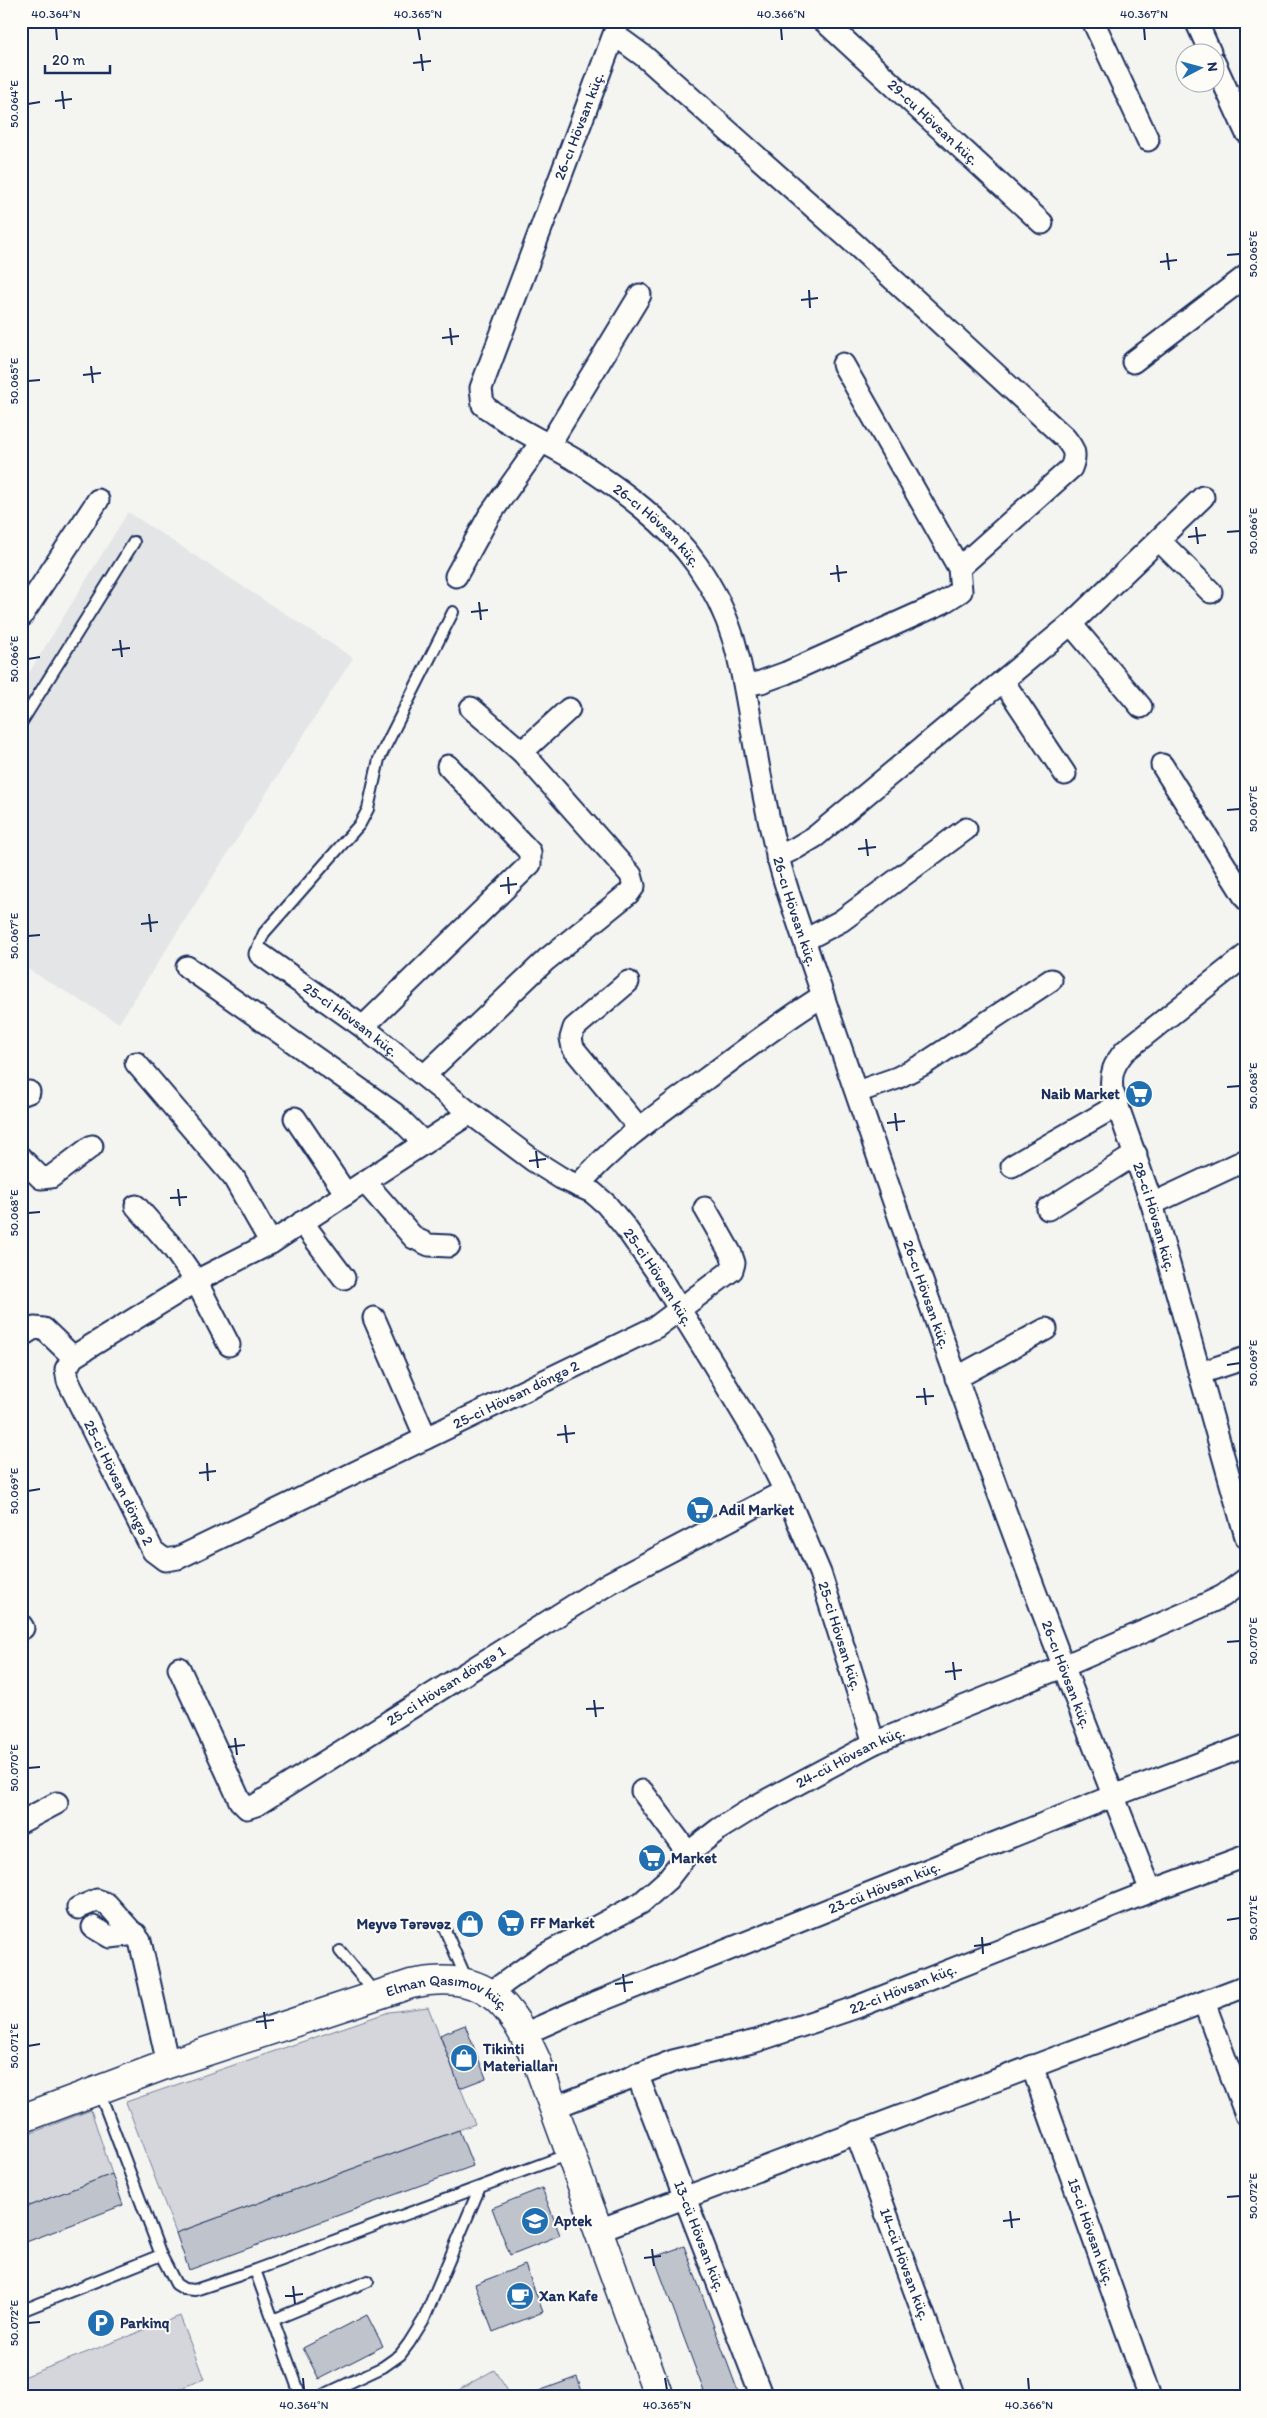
<svg xmlns="http://www.w3.org/2000/svg" width="1267" height="2418" viewBox="0 0 1267 2418" font-family="Itim,sans-serif">
  <rect width="100%" height="100%" fill="#f4f4f1"/>
  <filter id="ink" filterUnits="userSpaceOnUse"><feTurbulence type="fractalNoise" baseFrequency=".02" numOctaves="2"/><feDisplacementMap in="SourceGraphic" scale="10" xChannelSelector="R" yChannelSelector="G"/><feConvolveMatrix kernelMatrix="1 2 1 2 8 2 1 2 1" color-interpolation-filters="sRGB"/></filter>
  <g filter="url(#ink)">
    <path fill="#e4e5e6" d="M128,512L353,658L119,1023L21,965V686Z"/>
    <path fill="#d4d6db" stroke="#78829c" d="M428,2007L475,2124L176,2233L126,2102L389,2012Z
      M91,2110L112,2174L21,2209V2137Z
      M180,2316L204,2379L158,2397H21V2378Z
      M494,2370L512,2397H446Z"/>
    <path fill="#bfc3cc" stroke="#1b2f5e" d="M465,2025L486,2078L460,2088L440,2035Z
      M459,2130L473,2166L189,2270L176,2233Z
      M112,2174L123,2205L21,2244V2209Z
      M542,2188L560,2235L510,2255L492,2208Z
      M684,2246L740,2397H706L654,2257Z
      M525,2265L543,2312L493,2332L475,2284Z
      M367,2315L383,2346L319,2379L303,2348Z
      M577,2377L584,2397H529L528,2395Z"/>
    <g fill="none" stroke-linecap="round" stroke-linejoin="round">
      <g stroke="#1b2f5e" stroke-width="14">
        <path id="service" d="M21,723L134,542
          M260,954L258,947L264,933L360,824L368,809L379,759L453,612
          M445,1930L467,1980
          M340,1951L376,1994
          M99,2091L161,2255L176,2284L184,2289L195,2290L255,2270L569,2154
          M255,2270L301,2397
          M21,2311L161,2255
          M273,2320L368,2281
          M319,2397L383,2367L400,2355L409,2343L424,2319L480,2187"/>
      </g>
      <g stroke="#1b2f5e" stroke-width="25">
        <g id="minor">
          <path id="s1" d="M619,21L481,388L483,405C512,428 546,442 577,461C620,489 668,523 697,565C739,624 743,679 755,747C764,798 773,846 789,895C901,1230 1020,1563 1151,1891"/>
          <path id="s2" d="M824,21L1042,223"/>
          <path d="M1093,21L1148,140"/>
          <path d="M1196,21L1210,52"/>
          <path d="M615,35L645,57L857,246L1065,438C1074,449 1077,454 1071,468L959,568"/>
          <path d="M1214,62L1246,132"/>
          <path d="M1133,362L1246,276"/>
          <path d="M549,445L640,295"/>
          <path d="M1160,541L1211,592"/>
          <path d="M456,576L489,516L542,441"/>
          <path d="M21,617L98,500"/>
          <path d="M1071,624L1141,707"/>
          <path d="M1003,681L1065,774"/>
          <path d="M745,685L761,682L786,673L942,603L961,591L959,568L843,364"/>
          <path d="M522,752L569,709"/>
          <path d="M1162,765L1246,899"/>
          <path d="M777,857L796,848L816,836L1071,624L1203,497"/>
          <path d="M805,940L841,921L966,829"/>
          <path id="s3" d="M260,954L363,1027L470,1113L534,1161L561,1178L592,1192L606,1204L625,1227L656,1271L714,1365L762,1445L785,1491L820,1573L874,1743"/>
          <path id="s4" d="M1246,955L1125,1051C1114,1064 1110,1073 1112,1090L1152,1204L1246,1537"/>
          <path d="M187,967L395,1114L424,1143"/>
          <path d="M628,982L574,1028L571,1038L573,1048L639,1128"/>
          <path d="M363,1027L530,864V852L448,766"/>
          <path d="M136,1063L234,1178L271,1243"/>
          <path d="M425,1075L546,960L629,893L634,886L631,875L522,752L471,708"/>
          <path d="M857,1092L897,1078L924,1064L1051,980"/>
          <path d="M21,1095L29,1092"/>
          <path id="s5" d="M470,1113L271,1243L196,1281L73,1357L66,1369L68,1381L153,1551L165,1560L178,1558L656,1327L732,1270L734,1263L731,1254L705,1208"/>
          <path d="M295,1118L346,1194"/>
          <path d="M21,1158L41,1178L51,1177L92,1146"/>
          <path d="M1012,1166L1118,1105"/>
          <path d="M365,1182L414,1238L429,1245L449,1246"/>
          <path d="M578,1186C615,1143 661,1112 707,1078C745,1050 782,1021 823,996"/>
          <path d="M1152,1204L1246,1160"/>
          <path d="M136,1206L173,1248L196,1281L229,1345"/>
          <path d="M1048,1209L1136,1154"/>
          <path d="M302,1222L344,1278"/>
          <path d="M374,1318L426,1438"/>
          <path d="M21,1336L34,1328L44,1329L73,1357"/>
          <path d="M1200,1373L1246,1358"/>
          <path d="M956,1378L1046,1329"/>
          <path d="M21,1625L23,1628"/>
          <path id="s6" d="M179,1668L240,1801L247,1808L256,1805L611,1582L785,1491"/>
          <path d="M642,1791L688,1853"/>
          <path d="M21,1822L57,1803"/>
          <path d="M78,1908L97,1900L107,1904L140,1941L168,2064"/>
          <path d="M93,1927L110,1937L136,1934"/>
          <path id="s7" d="M490,1993L542,1956L641,1903L667,1880L688,1853L719,1829L756,1806L874,1743L1062,1667L1200,1607L1223,1596L1246,1579"/>
          <path d="M1204,2002L1246,2115"/>
          <path id="s8" d="M524,2034L587,2006L1113,1796L1246,1746"/>
          <path id="s9" d="M1032,2066L1150,2397"/>
          <path id="s10" d="M637,2074L762,2397"/>
          <path id="s11" d="M555,2107L673,2061L756,2041L857,2007L1151,1891L1246,1856"/>
          <path id="s12" d="M856,2132L954,2397"/>
          <path d="M599,2230L1246,1986"/>
        </g>
      </g>
      <g stroke="#1b2f5e" stroke-width="31">
        <g id="secondary">
          <path id="s13" d="M21,2119L168,2064L411,1984C484,1969 509,2000 537,2062L659,2397"/>
        </g>
      </g>
      <use href="#service" stroke="#fdfcf7" stroke-width="10"/>
      <use href="#minor" stroke="#fdfcf7" stroke-width="21"/>
      <use href="#secondary" stroke="#fdfcf7" stroke-width="28"/>
    </g>
  </g>
  <path fill="none" stroke="#1b2f5e" stroke-width="2" d="M56,28L57,40M418,28L420,40M781,28L782,40M1144,28L1145,40M421,54L423,71M413,63L431,61M62,91L64,109M55,101L72,99M28,104L40,102M1167,253L1169,270M1227,255L1240,254M1160,262L1177,260M809,290L810,308M801,300L818,298M450,328L452,345M442,338L459,336M91,366L93,383M83,375L101,373M28,381L40,380M1196,527L1198,544M1227,532L1240,531M1188,537L1206,535M837,565L839,582M830,574L847,572M479,602L481,620M471,612L488,610M120,640L122,657M112,650L130,648M28,659L40,657M1227,810L1240,809M866,839L868,856M858,849L876,847M508,877L509,894M500,886L517,884M149,914L151,932M141,924L158,922M28,936L40,935M1227,1087L1240,1086M895,1113L897,1131M887,1123L905,1121M536,1151L538,1168M529,1161L546,1159M178,1189L180,1206M170,1198L187,1197M28,1213L40,1212M1227,1365L1240,1363M924,1388L926,1405M916,1397L934,1396M565,1425L567,1443M557,1435L575,1433M207,1463L208,1481M199,1473L216,1471M28,1491L40,1489M1227,1642L1240,1641M953,1662L955,1680M945,1672L962,1670M594,1700L596,1717M586,1709L604,1708M235,1738L237,1755M228,1747L245,1745M28,1768L40,1767M1227,1920L1240,1918M982,1937L983,1954M974,1946L991,1944M623,1974L625,1992M615,1984L633,1982M264,2012L266,2029M256,2022L274,2020M28,2046L40,2044M1227,2197L1240,2196M1010,2211L1012,2228M1003,2221L1020,2219M652,2249L654,2266M644,2258L661,2256M293,2286L295,2304M285,2296L303,2294M28,2323L40,2322M303,2378L304,2390M665,2378L667,2390M1028,2378L1029,2390"/>
  <defs>
    <g id="supermarket-disc" transform="scale(1.4375)"><circle r="9.5" fill="#1f6fb2" stroke="#fdfcf7"/><path d="M-6-5.5h2.5l.6 2H6L4.5 2H-2.5L-4.4-4H-6ZM-1.5 3.2a1.3 1.3 0 1 0 .1 0ZM3 3.2a1.3 1.3 0 1 0 .1 0Z" fill="#fff"/></g>
    <g id="shop-disc" transform="scale(1.4375)"><circle r="9.5" fill="#1f6fb2" stroke="#fdfcf7"/><path d="M-5-2.5h2.3a2.7 3.5 0 0 1 5.4 0H5L5.5 6h-11ZM-1.5-2.5h3a1.5 2.3 0 0 0-3 0Z" fill="#fff"/></g>
    <g id="school-disc" transform="scale(1.4375)"><circle r="9.5" fill="#1f6fb2" stroke="#fdfcf7"/><path d="M0-5L7-2L0 1L-7-2ZM-4 1L0 2.5L4 1V4Q0 6-4 4Z" fill="#fff"/></g>
    <g id="cafe-disc" transform="scale(1.4375)"><circle r="9.5" fill="#1f6fb2" stroke="#fdfcf7"/><path d="M-5.5-4.5H6V0H3Q3 3.5 0 3.5H-2.5Q-5.5 3.5-5.5 0ZM3-3.2v2h1.7v-2ZM-6 4.5H4V6H-6Z" fill="#fff"/></g>
    <g id="parking-disc" transform="scale(1.4375)"><circle r="9.5" fill="#1f6fb2" stroke="#fdfcf7"/><path d="M-3.5-5.5H1a3.5 3.5 0 0 1 0 7H-1V5.5H-3.5ZM-1-3.4V-.6H.8a1.4 1.4 0 0 0 0-2.8Z" fill="#fff"/></g>
  </defs>
  <g fill-rule="evenodd">
    <use href="#supermarket-disc" x="1139" y="1094"/>
    <use href="#supermarket-disc" x="700" y="1510"/>
    <use href="#supermarket-disc" x="652" y="1858"/>
    <use href="#supermarket-disc" x="511" y="1923"/>
    <use href="#shop-disc" x="470" y="1924"/>
    <use href="#shop-disc" x="464" y="2058"/>
    <use href="#school-disc" x="535" y="2221"/>
    <use href="#cafe-disc" x="520" y="2296"/>
    <use href="#parking-disc" x="101" y="2323"/>
  </g>
  <g text-anchor="middle" dominant-baseline="central" stroke-width="4" stroke-linejoin="round" paint-order="stroke">
    <g font-size="15" fill="#1b2f5e" stroke="#fdfcf7">
      <text stroke="none"><textPath href="#s2" startOffset="149">29-cu Hövsan küç.</textPath></text>
      <text transform="translate(579 126) rotate(-69)">26-cı Hövsan küç.</text>
      <text stroke="none"><textPath href="#s1" startOffset="622">26-cı Hövsan küç.</textPath></text>
      <text stroke="none"><textPath href="#s1" startOffset="1041">26-cı Hövsan küç.</textPath></text>
      <text stroke="none"><textPath href="#s3" startOffset="112">25-ci Hövsan küç.</textPath></text>
      <text stroke="none"><textPath href="#s4" startOffset="331">28-ci Hövsan küç.</textPath></text>
      <text stroke="none"><textPath href="#s3" startOffset="518">25-ci Hövsan küç.</textPath></text>
      <text stroke="none"><textPath href="#s1" startOffset="1446">26-cı Hövsan küç.</textPath></text>
      <text stroke="none"><textPath href="#s5" startOffset="1086">25-ci Hövsan döngə 2</textPath></text>
      <text stroke="none"><textPath href="#s5" startOffset="606">25-ci Hövsan döngə 2</textPath></text>
      <text stroke="none"><textPath href="#s3" startOffset="922">25-ci Hövsan küç.</textPath></text>
      <text stroke="none"><textPath href="#s1" startOffset="1851">26-cı Hövsan küç.</textPath></text>
      <text stroke="none"><textPath href="#s6" startOffset="390">25-ci Hövsan döngə 1</textPath></text>
      <text stroke="none"><textPath href="#s7" startOffset="434">24-cü Hövsan küç.</textPath></text>
      <text stroke="none"><textPath href="#s8" startOffset="389">23-cü Hövsan küç.</textPath></text>
      <text stroke="none"><textPath href="#s11" startOffset="368">22-ci Hövsan küç.</textPath></text>
      <text stroke="none"><textPath href="#s13" startOffset="452">Elman Qasımov küç.</textPath></text>
      <text stroke="none"><textPath href="#s9" startOffset="176">15-ci Hövsan küç.</textPath></text>
      <text stroke="none"><textPath href="#s10" startOffset="174">13-cü Hövsan küç.</textPath></text>
      <text stroke="none"><textPath href="#s12" startOffset="141">14-cü Hövsan küç.</textPath></text>
    </g>
    <g font-size="15" font-weight="bold" fill="#1b2f5e" stroke="#fdfcf7" text-anchor="start">
      <text x="1120" y="1094" text-anchor="end">Naib Market</text>
      <text x="719" y="1510">Adil Market</text>
      <text x="671" y="1858">Market</text>
      <text x="530" y="1923">FF Market</text>
      <text x="451" y="1924" text-anchor="end">Meyvə Tərəvəz</text>
      <text x="483" y="2049">Tikinti<tspan x="483" dy="17">Materialları</tspan></text>
      <text x="554" y="2221">Aptek</text>
      <text x="539" y="2296">Xan Kafe</text>
      <text x="120" y="2323">Parkinq</text>
    </g>
  </g>
  <rect width="1267" height="2418" fill="none" stroke="#fdfcf7" stroke-width="55"/>
  <g transform="translate(1200 68) rotate(84)"><circle r="24" fill="#fdfcf7" stroke="#a3aaba"/>
  <path d="M0-4L9 19L0 12L-9 19Z" fill="#1f6fb2"/>
  <text y="-8" font-size="14" font-weight="bold" text-anchor="middle" fill="#1b2f5e">N</text>
  </g>
  <path d="M45 65v8h65v-8" fill="none" stroke="#1b2f5e" stroke-width="2.5"/>
  <text x="52" y="65" font-size="15" fill="#1b2f5e" stroke="#fdfcf7" stroke-width="4" paint-order="stroke">20 m</text>
  <rect x="28" y="28" width="1212" height="2362" fill="none" stroke="#1b2f5e" stroke-width="2"/>
  <g font-size="12" text-anchor="middle" fill="#1b2f5e">
    <text x="56" y="18">40.364°N</text>
    <text x="418" y="18">40.365°N</text>
    <text x="781" y="18">40.366°N</text>
    <text x="1144" y="18">40.367°N</text>
    <text transform="translate(14 104) rotate(-90)" y="4">50.064°E</text>
    <text transform="translate(1253 254) rotate(-90)" y="4">50.065°E</text>
    <text transform="translate(14 381) rotate(-90)" y="4">50.065°E</text>
    <text transform="translate(1253 531) rotate(-90)" y="4">50.066°E</text>
    <text transform="translate(14 659) rotate(-90)" y="4">50.066°E</text>
    <text transform="translate(1253 809) rotate(-90)" y="4">50.067°E</text>
    <text transform="translate(14 936) rotate(-90)" y="4">50.067°E</text>
    <text transform="translate(1253 1086) rotate(-90)" y="4">50.068°E</text>
    <text transform="translate(14 1213) rotate(-90)" y="4">50.068°E</text>
    <text transform="translate(1253 1363) rotate(-90)" y="4">50.069°E</text>
    <text transform="translate(14 1491) rotate(-90)" y="4">50.069°E</text>
    <text transform="translate(1253 1641) rotate(-90)" y="4">50.070°E</text>
    <text transform="translate(14 1768) rotate(-90)" y="4">50.070°E</text>
    <text transform="translate(1253 1918) rotate(-90)" y="4">50.071°E</text>
    <text transform="translate(14 2046) rotate(-90)" y="4">50.071°E</text>
    <text transform="translate(1253 2196) rotate(-90)" y="4">50.072°E</text>
    <text transform="translate(14 2323) rotate(-90)" y="4">50.072°E</text>
    <text x="304" y="2409">40.364°N</text>
    <text x="667" y="2409">40.365°N</text>
    <text x="1029" y="2409">40.366°N</text>
  </g>
</svg>
